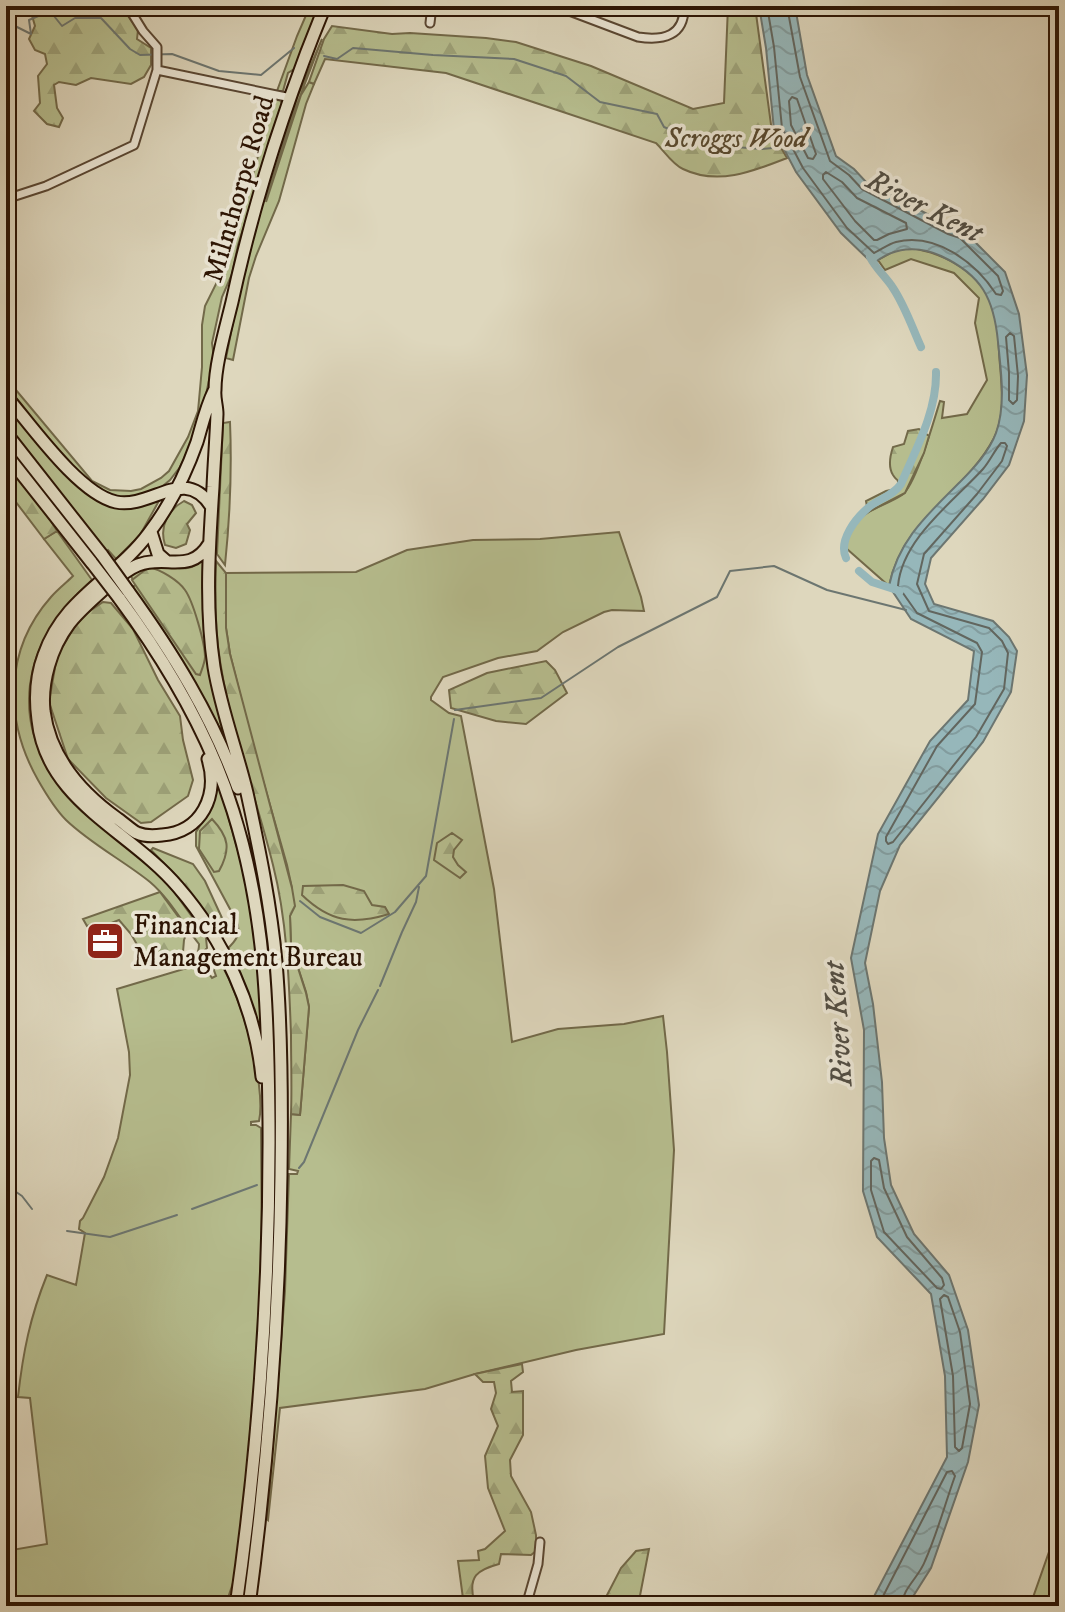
<svg xmlns="http://www.w3.org/2000/svg" width="1065" height="1612" viewBox="0 0 1065 1612" font-family="'IM FELL DW Pica',serif">
  <defs>
    <pattern id="forest-firs" width="22" height="20" patternUnits="userSpaceOnUse" patternTransform="scale(2)"><rect width="22" height="20" fill="#b6bd8e"/><path d="M5 1l3.5 6h-7zM16 11l3.5 6h-7z" fill="#9da279"/></pattern>
    <pattern id="water-waves" width="16" height="10" patternUnits="userSpaceOnUse" patternTransform="scale(2)"><rect width="16" height="10" fill="#96b7ba"/><path d="M0 5q4-4 8 0t8 0" fill="none" stroke="#829c9e"/></pattern>
  </defs>
  <rect width="100%" height="100%" fill="#ded7bd"/>
  <filter id="stains"><feTurbulence type="fractalNoise" baseFrequency=".0025" numOctaves="4"/><feColorMatrix values="0 0 0 0 .2 0 0 0 0 .09 0 0 0 0 .02 0 0 0 .5 -.17"/></filter>
  <radialGradient id="worn" r=".72"><stop offset=".6" stop-color="#630" stop-opacity="0"/><stop offset="1" stop-color="#630" stop-opacity=".3"/></radialGradient>
  <path fill="#b6bd8e" stroke="#726949" stroke-width="2" d="M310,6H319L296,68L288,73L283,91H277L297,36Z
    M322,39L291,120L268,192L266,202L301,95L309,82L314,84L306,104L279,201L256,256L249,278L233,360L226,358L240,287L269,180L298,95Z
    M277,98L281,101L282,105L238,245L232,274L222,297L212,343L214,358L202,412L187,452L180,467L170,480L158,490L127,498L109,496L76,473L6,390V378L92,481L110,490L131,491L141,489L161,478L169,471L188,437L198,411L202,367V325L205,306L230,256L274,99Z
    M909,248C942,252 979,271 992,304C999,323 998,345 1000,365C1002,388 1005,417 994,438C964,495 903,517 889,586L847,549C846,541 848,538 851,531C860,510 884,507 902,495C916,485 934,420 940,401L944,402L942,418L967,414L987,380L975,323L979,298L954,273L911,259L885,270L878,260L896,250Z
    M6,401L93,496L160,499L140,535L116,559L108,550L105,552L6,427Z
    M57,531L92,580C21,642 5,724 70,798L143,857L167,882L203,932L206,938L207,948L200,956L189,960C196,957 199,953 199,944C183,924 170,899 150,882C124,861 91,844 66,820C55,809 46,794 38,780C4,720 4,650 51,597C58,589 66,583 73,576L44,539Z
    M619,532L641,597L644,611L612,610L604,612L563,632L537,651L498,658L443,677L431,697V700L449,713L461,716L494,889L512,1042L558,1029L624,1024L663,1016L667,1052L674,1150L664,1334L576,1350L475,1374L425,1389L280,1408L268,1520L267,1519L285,1291L289,1174H297L298,1171L289,1169L291,1114L300,1115L309,1007L306,992L291,946L290,916L292,888L287,865L251,738L230,654L226,628V573L356,572L407,550L473,540L540,539Z
    M202,561H204L212,683L223,734L189,672L132,588L136,584L130,575C139,569 151,565 162,566C180,567 186,573 202,561Z
    M219,784L250,894L260,971L264,1042L261,1043L227,949C236,941 241,934 237,922L196,846V832L211,808L216,785Z
    M216,957C239,985 267,1086 259,1121L251,1122V1125H256L261,1128L262,1266L251,1448L237,1571L229,1595V1606H6V1551L47,1544L30,1398L18,1397C23,1352 30,1317 47,1275L76,1285L85,1233L79,1229L80,1221L83,1218L104,1177L118,1138L130,1075L129,1052L117,989L197,965C206,966 207,971 212,978L216,976L211,962L212,958Z
    M1059,1531V1606H1030L1049,1552Z"/>
  <path fill="url(#forest-firs)" stroke="#726949" stroke-width="2" d="M44,6H112L126,13L138,30L137,39L151,48V65L144,77L131,84L91,78L76,85L59,82L54,85L57,108L63,118L59,127L47,124L34,111L40,103L38,76L47,64L45,54L35,50L29,39L35,26L31,12Z
    M728,6H755L772,132L787,158C754,171 718,186 683,169C673,165 664,151 656,143L446,73L325,59L314,84L309,82L324,39L332,26L392,34L410,33L486,38L516,42L591,66L693,109L724,103Z
    M230,422C232,470 230,517 225,565L217,554L223,423Z
    M919,429L929,436L924,453L905,493L868,512L866,501L886,491L896,489L899,485C896,475 899,484 893,475C888,467 890,456 893,447L904,444L908,431Z
    M6,462L46,513L57,531L44,539L6,489Z
    M184,501L192,505L196,513L187,524L190,530L186,544L176,548L165,545C159,526 168,510 184,501Z
    M216,561L226,573V628L230,654L292,888L295,906L290,916L291,946L306,993L309,1007L300,1115L291,1114C292,1088 291,1061 291,1035C289,979 287,920 273,865C255,792 227,721 218,646C215,618 215,589 216,561Z
    M149,567C161,570 178,580 185,590C193,601 205,643 205,657C205,662 202,669 200,675L196,674L132,580Z
    M103,602L111,603L133,629L158,680L180,716L183,740L193,780L188,796L151,822L141,823L106,798L68,759L49,702L57,656L75,626L87,613Z
    M546,661L555,670L567,693L526,724L496,721L451,708L449,690L487,673Z
    M212,819C229,837 231,849 219,871L214,872L199,849L200,831Z
    M452,833L462,840L454,850L453,857L458,865L466,872L460,878L434,860L437,843Z
    M153,848L193,864L205,881L228,931L220,937L179,879L151,850Z
    M343,885L364,891L372,905L385,907L389,914C353,925 330,922 302,895L303,886Z
    M160,892L188,930L184,940L183,952L163,960L147,962L131,934L119,920L104,926L98,923L87,926L83,919Z
    M522,1364L523,1372L511,1381L512,1392L523,1391V1435L510,1460L511,1476L531,1512L536,1535V1551L531,1555L501,1554L499,1564C477,1570 468,1576 474,1601L488,1606H464L458,1561L479,1560L478,1551L485,1549L505,1531L488,1488L485,1456L498,1426L491,1409L496,1393L494,1382H483L475,1374Z
    M649,1549L638,1606H595V1601L605,1599L621,1568L636,1551Z"/>
  <path fill="url(#water-waves)" stroke="#6c7671" stroke-width="2" d="M759,6H795L807,75L836,156L854,169L866,182L952,227L963,230L1005,272L1019,314L1027,375L1024,421L1009,465L983,499L931,558L925,584L934,604L993,621L1009,637L1017,651L1011,692L983,742L900,845L880,891L865,963L873,1004L882,1082L884,1138L891,1185L914,1234L949,1275L968,1330L979,1405L968,1462L931,1568L907,1606H869L947,1457L945,1376L931,1294L877,1237L863,1191L864,1030L851,958L878,834L930,741L968,700L974,651L911,619L889,586C898,540 928,514 960,482C974,468 989,452 996,433C1006,405 1001,371 998,342C994,299 982,275 941,256C918,245 893,247 873,264L841,233L796,172L774,130L766,48Z"/>
  <g fill="none" stroke-linecap="round" stroke-linejoin="round">
    <path stroke="#62665f" stroke-width="2" d="M767,6L774,47L782,128L803,168L847,228L874,253C881,250 888,244 896,242C936,232 976,263 996,294L1001,295L1003,291L998,276L960,238L948,234L862,189L849,175L830,161L800,77L787,6
      M792,97L797,99L816,154L813,159L808,158L791,125L789,101Z
      M826,172L842,182L857,198L906,223L907,229L889,234L877,240H874L855,221L823,179V175Z
      M1010,333L1014,336L1018,376L1017,400L1013,404L1009,400V373L1006,337Z
      M1001,443H1005L1007,446L1002,461L977,494L924,554L917,584L929,611L989,628L1002,641L1008,653L1004,689L976,737L893,842L888,844L886,841V837L937,746L975,704L982,652L977,643L917,613L898,586C902,539 953,502 983,469C990,461 994,451 1001,443Z
      M874,1158L879,1160L884,1188L907,1237L942,1278L944,1285L941,1289L937,1288L884,1232L871,1190V1161Z
      M944,1295L948,1297L960,1332L970,1404L962,1448L959,1451L955,1447L953,1376L940,1299Z
      M878,1606L947,1472L952,1471L955,1476C945,1504 937,1534 925,1561C919,1577 903,1588 901,1606"/>
    <path stroke="#6c7671" stroke-width="2" d="M6,26L13,25L31,34L29,20L50,11L62,26L75,18H101L130,49L140,55L172,54L219,71L261,75L294,48
      M324,56L337,59L353,48L433,55L514,59L566,76L600,102L657,114L664,127L707,145L762,149L783,147
      M455,710L541,698L618,647L717,597L730,571L774,566L827,590L906,610
      M300,901L320,917L361,933L395,912L426,876L454,719
      M380,986L402,932L416,902L419,887
      M299,1168L304,1162L358,1030L378,990
      M6,1185L22,1196L32,1209
      M192,1209L257,1185
      M67,1231L110,1237L177,1215"/>
    <path stroke="#96b7ba" stroke-width="8" d="M870,257C876,269 886,277 893,288C905,306 912,327 921,347
      M846,558C838,540 856,518 869,507C880,498 893,496 901,484C916,449 937,411 936,372
      M859,571L872,582L900,591"/>
    <g stroke="#594632" stroke-width="11">
      <path id="minor" d="M556,6L638,37C663,41 685,36 684,6
        M6,12L24,6
        M430,23L432,6
        M157,70L291,98
        M6,199L46,186L134,145L157,70V47L143,31L130,10L119,6
        M526,1606L538,1564L540,1542"/>
    </g>
    <g stroke="#2d1504" stroke-width="15">
      <path id="highway" d="M214,391C206,407 202,425 197,442C186,473 169,507 149,533C115,579 64,597 44,655C36,676 35,698 38,720C46,801 131,831 178,887C224,940 255,1007 262,1077
        M6,396C31,425 79,494 116,502C152,509 184,465 211,506
        M6,433L102,555
        M6,454L92,563
        M151,532L158,554L166,561
        M128,591C173,653 212,716 238,788
        M119,598C167,663 209,733 233,811C266,915 268,1014 269,1122C270,1284 259,1446 236,1606
        M208,759C219,795 202,832 162,835C155,836 144,836 137,833C131,830 124,823 118,819C80,792 50,758 44,711C41,682 51,648 69,624C78,612 92,600 103,590C114,581 125,570 138,565C166,554 190,575 209,544
        M249,1606C268,1463 279,1319 281,1175C282,1104 282,1033 276,962C271,906 259,848 247,793C237,751 221,710 214,667C205,608 209,547 213,487C214,463 216,439 217,414C217,406 214,398 215,390C215,364 226,327 232,302C254,201 286,101 325,6"/>
    </g>
    <use href="#minor" stroke="#eae5d4" stroke-width="7"/>
    <use href="#highway" stroke="#ded7bd" stroke-width="11"/>
    <g stroke="#2d1504" stroke-width="15" stroke-linecap="butt">
      <path id="highway-bridge" d="M102,555L128,591
        M92,563L119,598"/>
    </g>
    <use href="#highway-bridge" stroke="#ded7bd" stroke-width="11"/>
  </g>
  <defs>
    <g id="office-square" transform="scale(2)"><rect x="-9" y="-9" width="18" height="18" rx="4" fill="#8f2418" stroke="#eae5d4"/><path d="M-6-3h4V-5.5h4V-3h4V5H-6ZM-1-4.5V-3h2v-1.5ZM-6 0V1H6V0Z" fill="#fff"/></g>
  </defs>
  <g fill-rule="evenodd">
    <use href="#office-square" x="105" y="941"/>
  </g>
  <g text-anchor="middle" dominant-baseline="central" stroke-width="7" stroke-linejoin="round" paint-order="stroke">
    <g font-size="28" font-style="italic" fill="#56472d" stroke="#eae5d4">
      <text x="736" y="138">Scroggs Wood</text>
    </g>
    <g font-size="28" fill="#2d1504" stroke="#eae5d4">
      <text transform="translate(239 189) rotate(-74)">Milnthorpe Road</text>
    </g>
    <g font-size="28" fill="#2d1504" stroke="#eae5d4" text-anchor="start">
      <text x="133" y="925">Financial<tspan x="133" dy="32">Management Bureau</tspan></text>
    </g>
    <g font-size="30" font-style="italic" fill="#524e44" stroke="#eae5d4">
      <text transform="translate(924 207) rotate(27)">River Kent</text>
      <text transform="translate(839 1024) rotate(-94)">River Kent</text>
    </g>
  </g>
  <rect width="1065" height="1612" fill="none" stroke="#ded7bd" stroke-width="32"/>
  <rect x="8" y="8" width="1049" height="1596" fill="none" stroke="#2d1504" stroke-width="4"/>
  <rect x="16" y="16" width="1033" height="1580" fill="none" stroke="#2d1504" stroke-width="2"/>
  <rect width="100%" height="100%" filter="url(#stains)"/>
  <rect width="100%" height="100%" fill="url(#worn)"/>
</svg>
